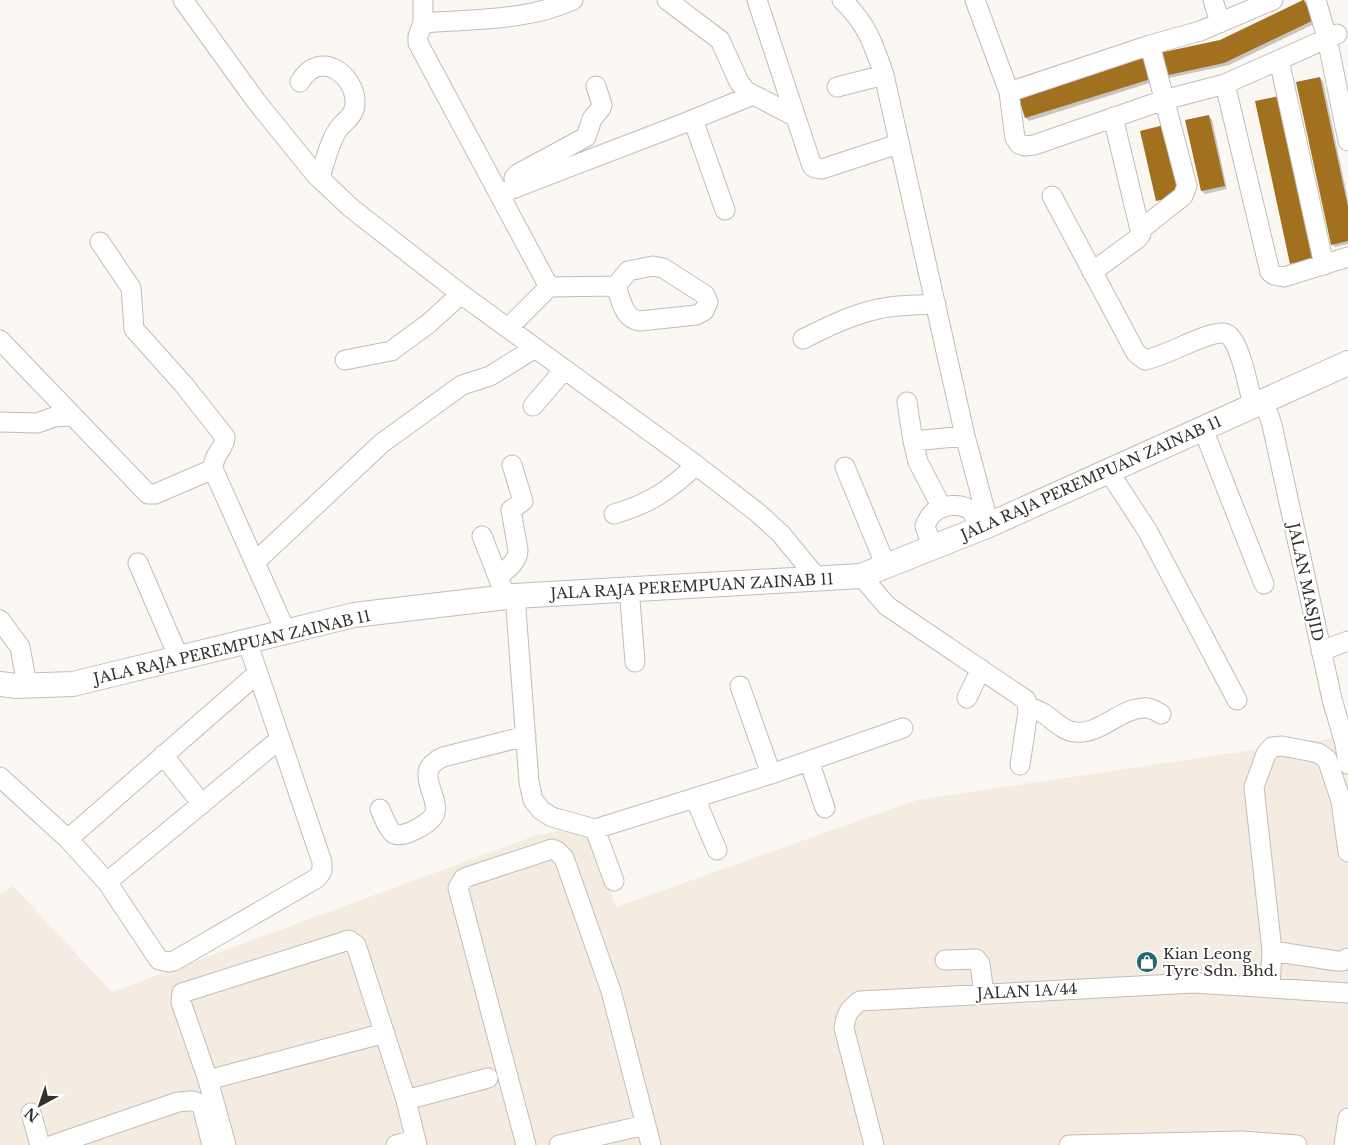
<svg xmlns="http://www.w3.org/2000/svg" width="1348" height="1145" viewBox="0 0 1348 1145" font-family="'Libre Baskerville',serif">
  <rect width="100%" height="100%" fill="#fbf7f2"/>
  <path fill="#f4ece0" d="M1348,736V1145H0V895L13,886L112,992L537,835L585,826L616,907L917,800Z"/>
  <path fill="#0003" d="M1304,1L1316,23L1229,65L1169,78L1166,75L1220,41Z
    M1145,54L1156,81L1029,121L1026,118L1018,93Z
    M1320,78L1323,81L1348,200V244L1335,247L1332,244Z
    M1209,117L1212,119L1227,189L1205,194L1202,191Z"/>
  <path fill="#a2711f" d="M1303,0H1304L1314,20L1224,63L1164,76L1159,53L1220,40Z
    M1145,53L1154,78L1025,118L1017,93Z
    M1320,77L1348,207V241L1331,245L1296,82Z
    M1279,96L1314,259L1290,264L1255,101Z
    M1209,115L1225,186L1201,191L1185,120Z
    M1164,125L1180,196L1156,201L1140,131Z"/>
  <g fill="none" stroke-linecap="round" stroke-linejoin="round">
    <g stroke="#c1bdb8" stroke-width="21">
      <path id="minor" d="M183,0L256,101L315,174L351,208L461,294L696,465L758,513L781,534L817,578
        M423,0V23L418,36V43L549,287L508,328
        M667,0L720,40L739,82L746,91L796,117
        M757,0L812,166L815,168L822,169L898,144
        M842,0C867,24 873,43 884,75L965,436L989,525
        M975,0L1009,92L1015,138L1019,144L1025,146L1034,145L1164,100L1225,84L1337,34
        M1213,0L1220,23
        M1316,0L1327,38L1348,141
        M423,23C473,19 527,21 573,0
        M1279,60L1324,265
        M300,82C319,48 356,75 355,103C355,115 346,120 339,128C329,142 325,162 320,178
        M1225,84L1270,272L1274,275L1284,277L1348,257
        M837,87L884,75
        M1009,92L1150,45L1200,31L1273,0
        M687,122L753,95
        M516,188L514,178L519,173L586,137L592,119L601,108L602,105L596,86
        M499,194L687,122L691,123L696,128L725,210
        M1052,196L1136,353L1145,360C1167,356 1205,332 1223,333C1227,333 1230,336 1232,339C1242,352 1249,389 1253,406
        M1140,230L1183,196L1187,186L1150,45
        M100,242L131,288L134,329L184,385L225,437C225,449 213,453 213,469L286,632
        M653,266L663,268L705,295L708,302L704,311L696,315L640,321C623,319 621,299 616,286L628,271Z
        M1092,272L1137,239L1141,234L1113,117
        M549,287L616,286
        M803,339C825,328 847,317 870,311C891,305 914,305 936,304
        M0,340L148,494H155L213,469
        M345,360L391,351L428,324L461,294
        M1264,401L1272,425L1332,699L1345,744L1348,764
        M907,402L913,441L918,462L942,508
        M533,406L564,370
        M0,422L37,423L54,417L72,416
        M1203,429L1264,584
        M913,441L965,436
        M845,467L886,566
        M1109,472L1147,530L1237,700
        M614,514C649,504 670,490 696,465
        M482,536L498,577
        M932,547L925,526C927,521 929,516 934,512C943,505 962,502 971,511C975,515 977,524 980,529
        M255,562L382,443L462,385L490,376L535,348
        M138,563L179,658
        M861,576L887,606L1026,700L1028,711L1020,765
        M629,588L635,662
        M515,596L529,782L533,800L541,810L552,817L595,829L771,774L903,728
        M506,597L498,577C507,569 518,562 518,550L511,510L523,501L512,465
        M0,620L20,647L27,685
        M1321,651L1348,641
        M740,686L771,774
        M967,698L981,669
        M1028,707C1033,708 1038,710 1043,713C1053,719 1062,731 1075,732C1100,735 1119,709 1143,708C1150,707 1156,711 1161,714
        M163,755L202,804
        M809,761L825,808
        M0,777L68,839L107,882L159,960L169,962L174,961L317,878L322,871V862L247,641
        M695,798L717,850
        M380,809C383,816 387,828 393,833C402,840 432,823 435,813C438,800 427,787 428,774C428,766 436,760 443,757L526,736
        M595,829L614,881
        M68,839L258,673
        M107,882L280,739
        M1272,951L1337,961H1342L1348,958
        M945,960L976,959L980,964L984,994
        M1270,988L1272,951L1254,787L1266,754L1272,747L1282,746L1318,753L1327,759L1341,801L1348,852
        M208,1080L181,1002L182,993L349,940L356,945L406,1100L417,1145
        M406,1100L488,1078
        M31,1113L40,1145
        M53,1145L178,1102C188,1101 195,1099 202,1106L212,1145
        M226,1145L208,1080L385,1033
        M396,1145L415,1140
        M526,1145L458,888L463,879L467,877L552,849L557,851L564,858L611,991L651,1145
        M559,1145L645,1125
        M874,1145L844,1028C846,1014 849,1009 860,1001L1194,983L1348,993
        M1069,1145L1242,1141L1297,1145
        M1344,1145L1348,1118"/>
    </g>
    <g stroke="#c1bdb8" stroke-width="26">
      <path id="major" d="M0,684L16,686L73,684L354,615L515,596L861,576L989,525L1348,363"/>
    </g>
    <use href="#minor" stroke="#fff" stroke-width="19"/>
    <use href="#major" stroke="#fff" stroke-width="24"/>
  </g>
  <defs>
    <g id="shop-disc" transform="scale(1.125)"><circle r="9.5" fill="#206876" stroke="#fff"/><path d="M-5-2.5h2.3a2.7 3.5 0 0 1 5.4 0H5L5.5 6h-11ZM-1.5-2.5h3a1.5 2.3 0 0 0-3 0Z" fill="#fff"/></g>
  </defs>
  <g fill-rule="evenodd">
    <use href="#shop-disc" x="1147" y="962"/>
  </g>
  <g text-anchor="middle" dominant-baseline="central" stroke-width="4" stroke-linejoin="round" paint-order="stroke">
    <g font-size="15" fill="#31302e" stroke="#fff">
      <text transform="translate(1091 478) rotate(-24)">JALA RAJA PEREMPUAN ZAINAB 11</text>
      <text transform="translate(1306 582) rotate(78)">JALAN MASJID</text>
      <text transform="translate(692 586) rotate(-3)">JALA RAJA PEREMPUAN ZAINAB 11</text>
      <text transform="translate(232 647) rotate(-13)">JALA RAJA PEREMPUAN ZAINAB 11</text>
      <text transform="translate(1027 991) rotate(-3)">JALAN 1A/44</text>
    </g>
    <g font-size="15" fill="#31302e" stroke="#fff" text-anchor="start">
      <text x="1163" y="953">Kian Leong<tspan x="1163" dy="17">Tyre Sdn. Bhd.</tspan></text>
    </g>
  </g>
  <g transform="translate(40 1105) rotate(220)" stroke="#ffffff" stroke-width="4" paint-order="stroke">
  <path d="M0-4L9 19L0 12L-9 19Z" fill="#31302e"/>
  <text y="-8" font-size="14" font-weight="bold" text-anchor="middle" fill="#31302e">N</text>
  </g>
</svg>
